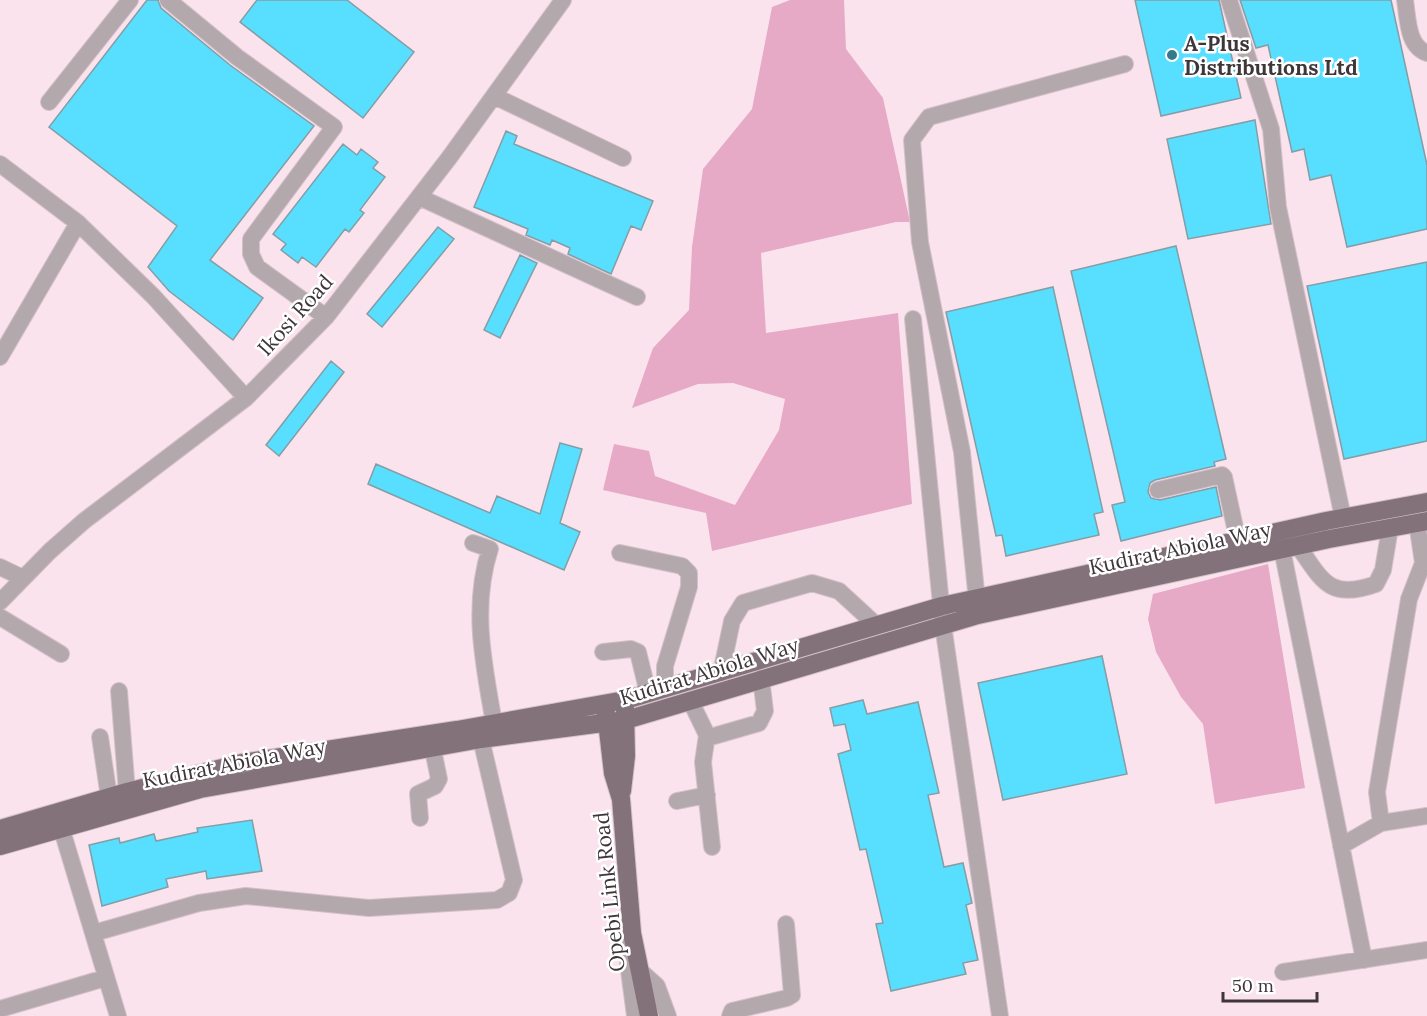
<svg xmlns="http://www.w3.org/2000/svg" width="1427" height="1016" viewBox="0 0 1427 1016" font-family="Lora,serif">
  <rect width="100%" height="100%" fill="#fbe3ee"/>
  <path fill="#e6aac7" d="M790,0H844L846,49L883,98L910,222H896L761,253L766,333L898,313L912,504L712,551L706,513L603,490L614,444L649,451L655,476L735,505L779,430L785,399L733,383L698,384L632,408L653,348L689,310L692,247L703,169L752,109L772,7Z
    M1268,564L1305,788L1215,804L1203,724L1181,697L1156,652L1148,619L1153,594Z"/>
  <path fill="#58deff" stroke="#859da4" stroke-width="1.5" d="M147,0H158L161,8L230,65L314,126L210,260L263,298L233,340L169,291L148,267L177,226L49,127Z
    M257,0H347L414,52L363,118L240,22Z
    M1135,0H1219L1241,98L1161,116Z
    M1240,0H1391L1427,165V229L1347,247L1331,175L1310,180L1304,149L1292,152L1268,45L1256,48Z
    M1255,120L1271,224L1188,239L1167,139Z
    M506,131L517,136L514,144L653,201L641,230L631,226L611,274L568,254L570,248L552,240L550,245L526,235L528,229L474,207Z
    M343,144L357,155L361,149L378,162L373,168L385,177L360,210L364,213L349,232L345,229L316,267L302,257L298,263L281,250L286,244L273,234Z
    M438,227L454,239L382,327L367,314Z
    M1176,246L1226,459L1214,462L1215,466L1155,480L1150,483L1148,492L1151,498L1160,500L1216,487L1222,516L1121,541L1112,505L1125,502L1071,271Z
    M520,255L537,263L500,338L484,330Z
    M1427,262V441L1344,459L1307,286Z
    M1053,287L1103,512L1094,514L1099,535L1006,556L1002,535L996,536L946,312Z
    M331,361L344,372L279,456L266,445Z
    M560,443L582,449L560,523L580,532L564,570L368,484L376,464L490,513L497,496L540,514Z
    M1102,656L1127,774L1003,800L978,683Z
    M863,700L867,714L918,702L939,793L928,795L944,867L963,863L972,903L966,905L978,960L963,963L966,974L891,991L876,924L883,923L866,849L860,850L838,754L851,750L845,724L834,726L830,708Z
    M252,820L262,871L207,879L206,871L166,879L168,887L102,906L89,845L119,838L120,843L154,834L156,841L198,832L197,828Z"/>
  <g fill="none" stroke-linecap="round" stroke-linejoin="round">
    <g stroke="#d5c0ca" stroke-width="18">
      <path id="minor" d="M168,0L237,57L334,127L251,239V254L257,267L326,317
        M1229,0L1271,129L1278,207L1343,518
        M1405,0C1408,18 1407,46 1427,53
        M494,96L623,158
        M49,102L130,0
        M0,164L78,223L153,296L246,398
        M419,197L637,297
        M913,319L943,625L1000,1016
        M0,357L78,223
        M1158,490L1222,475L1224,477L1238,541
        M473,543L490,549C471,607 484,666 494,723
        M1298,546C1322,580 1329,601 1376,584L1383,570L1390,528
        M1282,549L1364,960
        M620,553L682,566L689,573V587L665,666V689
        M0,567L23,578
        M0,602L50,551L84,521L246,398L326,317L449,158L563,0
        M978,611L962,452L920,242L912,140L929,117L1125,64
        M0,617L61,654
        M603,652L631,649L638,652L648,693
        M721,673L732,621L743,603L812,583L839,591L876,625
        M119,691L127,792
        M690,700L707,735L714,736L759,723L765,711L761,678
        M707,735L703,762L712,847
        M100,737L109,797
        M677,801L707,795
        M420,818L418,794L435,786L439,779L433,750
        M1381,823L1377,792L1409,599L1423,563L1417,523
        M61,827L118,1016
        M1341,846L1381,823L1427,816
        M94,933L199,903L246,896L369,908L497,900L509,893L514,880L481,739
        M631,939L628,963L635,1016
        M638,969L657,986L668,1016
        M1283,972L1427,950
        M0,1009L105,978
        M730,1016L732,1011L787,998L792,995L786,924"/>
    </g>
    <g stroke="#d5c0ca" stroke-width="20">
      <path id="major" d="M606,713L613,773L621,799L632,933L649,1016
        M622,791L626,756L625,708
        M0,829L127,792L242,763L457,730L625,700L942,606L1326,521L1427,502
        M0,846L200,789L481,739L626,720L978,615L1329,539L1427,521"/>
    </g>
    <use href="#minor" stroke="#b3a9ad" stroke-width="16"/>
    <use href="#major" stroke="#83727a" stroke-width="18"/>
  </g>
  <circle fill="#36798a" stroke="#fff" stroke-width="2" cx="1172" cy="55" r="6"/>
  <g text-anchor="middle" dominant-baseline="central" stroke-width="5" stroke-linejoin="round" paint-order="stroke">
    <g font-size="21" font-weight="bold" fill="#3f363a" stroke="#fff" text-anchor="start">
      <text x="1184" y="43">A-Plus<tspan x="1184" dy="24">Distributions Ltd</tspan></text>
    </g>
    <g font-size="21" fill="#3f363a" stroke="#fff">
      <text transform="translate(295 315) rotate(-48)">Ikosi Road</text>
      <text transform="translate(1180 548) rotate(-12)">Kudirat Abiola Way</text>
      <text transform="translate(709 671) rotate(-17)">Kudirat Abiola Way</text>
      <text transform="translate(234 763) rotate(-11)">Kudirat Abiola Way</text>
      <text transform="translate(609 892) rotate(-96)">Opebi Link Road</text>
    </g>
  </g>
  <path d="M1223 992v9h94v-9" fill="none" stroke="#3f363a" stroke-width="3"/>
  <text x="1232" y="992" font-size="18" fill="#3f363a" stroke="#ffffff" stroke-width="4.5" paint-order="stroke">50 m</text>
</svg>
